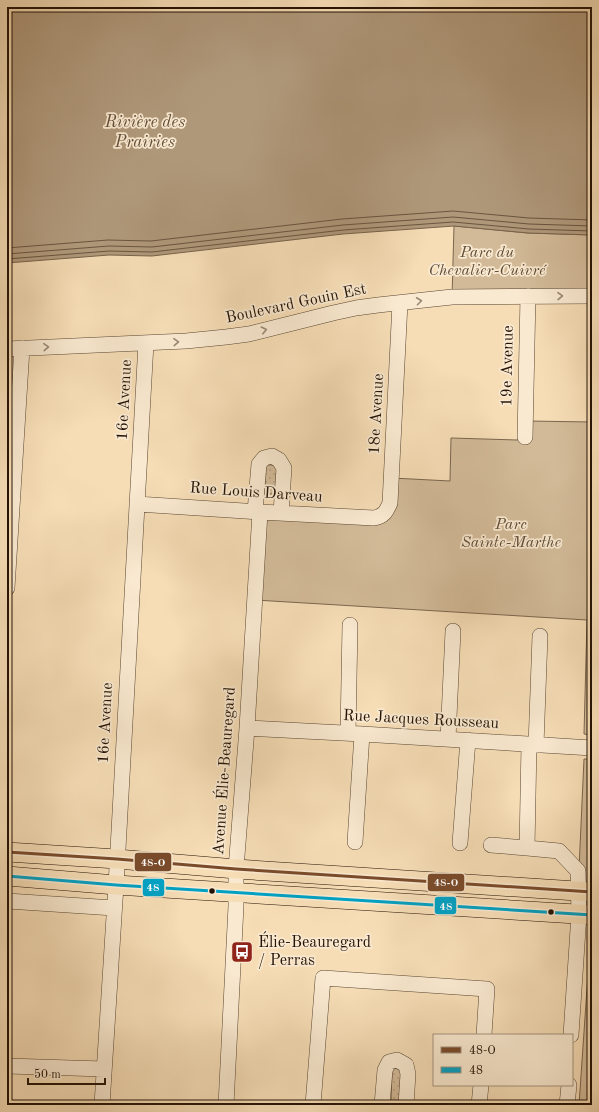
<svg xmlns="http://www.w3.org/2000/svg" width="599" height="1112" viewBox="0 0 599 1112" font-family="'Old Standard TT',serif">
  <defs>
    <pattern id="grass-dots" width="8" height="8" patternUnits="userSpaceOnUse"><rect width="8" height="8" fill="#d2ba98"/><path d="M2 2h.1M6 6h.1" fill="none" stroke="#b49f82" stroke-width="1.8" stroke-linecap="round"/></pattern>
  </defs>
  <rect width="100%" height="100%" fill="#f6ddb6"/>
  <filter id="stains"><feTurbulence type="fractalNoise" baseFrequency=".005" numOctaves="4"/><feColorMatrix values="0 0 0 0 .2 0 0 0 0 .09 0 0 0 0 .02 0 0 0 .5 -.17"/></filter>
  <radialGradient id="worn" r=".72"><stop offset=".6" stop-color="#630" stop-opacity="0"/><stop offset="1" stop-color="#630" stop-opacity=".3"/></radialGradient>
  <path fill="url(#grass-dots)" stroke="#7b664e" d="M266,465H277L275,494H264Z
    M397,1068L399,1069L401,1071L399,1103C396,1106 392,1105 391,1101L392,1071L394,1069Z"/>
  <path fill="#d2ba98" stroke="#7b664e" d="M454,226L528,233L592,235V296L452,297Z
    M528,421L592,422V735L584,734L587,620L255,600L260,512L380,517L392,478L450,481L451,438L517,440L525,437Z
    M584,759H592V892L578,891Z
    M591,930H592V1105H579Z"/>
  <path fill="#af987a" stroke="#77624b" d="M7,7H592V235L528,233L454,226L343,234L152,256L109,255L7,263Z"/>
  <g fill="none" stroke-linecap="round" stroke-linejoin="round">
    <path stroke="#6a5540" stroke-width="1" d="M7,248L108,240L151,241L342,219L453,211L529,218L592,220
      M7,254L109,246L152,247L343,225L453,217L529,224L592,226
      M7,259L109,251L152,252L343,230L453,222L529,229L592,231"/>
    <g stroke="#584531" stroke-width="16">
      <path id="minor" d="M7,349L186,341L226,337L249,334L333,313L356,308L378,305L452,297L592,296
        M525,437L528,296
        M137,504L260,512L374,518C384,516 386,512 390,503L400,303
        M255,512L259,464L264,458L272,456L279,460L284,468L281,513
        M7,588L22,348
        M247,728L362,734L592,748
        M348,733L350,625
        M448,739L453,631
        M536,745L540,636
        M355,842L362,734
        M460,843L468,740
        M491,845L527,848L559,851L578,871L579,914L571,1035
        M527,848L529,744
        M7,901L114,908
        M7,1066L104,1069
        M102,1105L116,885L146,343
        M226,1105L236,906V869L247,728L260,512
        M313,1105L323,978L487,989L484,1035
        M382,1105L385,1070L389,1062L397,1060L406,1065L408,1074L406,1105
        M479,1105L481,1085
        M567,1105L569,1085"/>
    </g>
    <g stroke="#241205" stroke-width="20">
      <path id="major" d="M7,852L117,859L236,869L592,892
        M7,876L116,885L592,915"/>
    </g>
    <use href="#minor" stroke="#f9e9d0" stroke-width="15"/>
    <use href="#major" stroke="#f6ddb6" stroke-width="19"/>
    <g stroke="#f9e9d0" stroke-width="6">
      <path id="bus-1" d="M7,852L117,859L236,869L592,892"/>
    </g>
    <g stroke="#f9e9d0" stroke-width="6">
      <path id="bus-2" d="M7,876L116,885L592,915"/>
    </g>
    <use href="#bus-1" stroke="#7a4b2a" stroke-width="3"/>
    <use href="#bus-2" stroke="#02a1c4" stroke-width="3"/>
  </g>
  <defs><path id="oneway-chevron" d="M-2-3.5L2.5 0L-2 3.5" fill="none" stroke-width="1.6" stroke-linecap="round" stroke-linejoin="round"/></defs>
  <g stroke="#998875">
    <use href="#oneway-chevron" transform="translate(560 296) rotate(-1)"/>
    <use href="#oneway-chevron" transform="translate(419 301) rotate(-7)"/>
    <use href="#oneway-chevron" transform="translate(264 330) rotate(-13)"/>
    <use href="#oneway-chevron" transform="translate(176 342) rotate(-3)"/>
    <use href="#oneway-chevron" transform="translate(46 347) rotate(-3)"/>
  </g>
  <defs>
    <g id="bus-square" transform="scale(1.15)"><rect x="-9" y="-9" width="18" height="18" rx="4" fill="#8f2418" stroke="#f9e9d0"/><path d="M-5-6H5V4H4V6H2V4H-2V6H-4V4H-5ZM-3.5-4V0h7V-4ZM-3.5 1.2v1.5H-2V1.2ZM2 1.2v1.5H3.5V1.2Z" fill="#fff"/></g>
  </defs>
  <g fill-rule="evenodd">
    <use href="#bus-square" x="242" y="952"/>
  </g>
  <g fill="#241205" stroke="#f9e9d0" stroke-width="1.5">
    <circle cx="212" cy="891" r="3.5"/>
    <circle cx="551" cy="912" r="3.5"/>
  </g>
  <g text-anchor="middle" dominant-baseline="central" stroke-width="3.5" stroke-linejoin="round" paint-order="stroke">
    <g font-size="16" font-style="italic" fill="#614d38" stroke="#f9e9d0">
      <text x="487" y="253">Parc du<tspan x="487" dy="18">Chevalier-Cuivré</tspan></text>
      <text x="511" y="525">Parc<tspan x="511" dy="18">Sainte-Marthe</tspan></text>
    </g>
    <g font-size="16" fill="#241205" stroke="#f9e9d0">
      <text transform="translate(296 304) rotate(-12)">Boulevard Gouin Est</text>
      <text transform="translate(508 366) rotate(-89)">19e Avenue</text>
      <text transform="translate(125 400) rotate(-87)">16e Avenue</text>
      <text transform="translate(377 414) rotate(-87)">18e Avenue</text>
      <text transform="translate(256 493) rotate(4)">Rue Louis Darveau</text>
      <text transform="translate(421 720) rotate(3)">Rue Jacques Rousseau</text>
      <text transform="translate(106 723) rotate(-87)">16e Avenue</text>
      <text transform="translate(225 771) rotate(-86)">Avenue Élie-Beauregard</text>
    </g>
    <g font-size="16" fill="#241205" stroke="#f9e9d0" text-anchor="start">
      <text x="258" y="943">Élie-Beauregard<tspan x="258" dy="18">/ Perras</tspan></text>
    </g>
    <g font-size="17" font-style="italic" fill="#634e3a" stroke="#f9e9d0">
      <text x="145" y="122">Rivière des<tspan x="145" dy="20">Prairies</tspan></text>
    </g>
  </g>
  <g stroke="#f9e9d0" stroke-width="1.5">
    <rect x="134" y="852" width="38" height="20" rx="4" fill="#7a4b2a"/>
    <rect x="427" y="873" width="38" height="19" rx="4" fill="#7a4b2a"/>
    <rect x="142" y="878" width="23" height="19" rx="4" fill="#02a1c4"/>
    <rect x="434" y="896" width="23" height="19" rx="4" fill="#02a1c4"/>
  </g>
  <g font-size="11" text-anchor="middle" font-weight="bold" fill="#fff">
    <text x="153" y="866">48-O</text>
    <text x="446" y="886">48-O</text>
    <text x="153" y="891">48</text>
    <text x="446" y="910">48</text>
  </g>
  <rect width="599" height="1112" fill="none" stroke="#f6ddb6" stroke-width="24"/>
  <rect x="8" y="8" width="583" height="1096" fill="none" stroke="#241205" stroke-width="2"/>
  <rect x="12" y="12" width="575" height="1088" fill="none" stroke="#241205"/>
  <rect x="433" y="1034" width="140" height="52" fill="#f9e9d0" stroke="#a4937f"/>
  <rect x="441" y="1047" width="20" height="6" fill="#7a4b2a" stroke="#a4937f"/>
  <text x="469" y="1054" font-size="12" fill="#241205">48-O</text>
  <rect x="441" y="1067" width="20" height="6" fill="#02a1c4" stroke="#a4937f"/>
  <text x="469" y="1074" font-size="12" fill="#241205">48</text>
  <path d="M28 1078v6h77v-6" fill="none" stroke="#241205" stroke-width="2"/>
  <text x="34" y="1078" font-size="12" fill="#241205" stroke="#f9e9d0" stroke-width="3" paint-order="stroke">50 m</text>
  <rect width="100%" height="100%" filter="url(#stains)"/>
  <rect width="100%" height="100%" fill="url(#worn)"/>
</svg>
